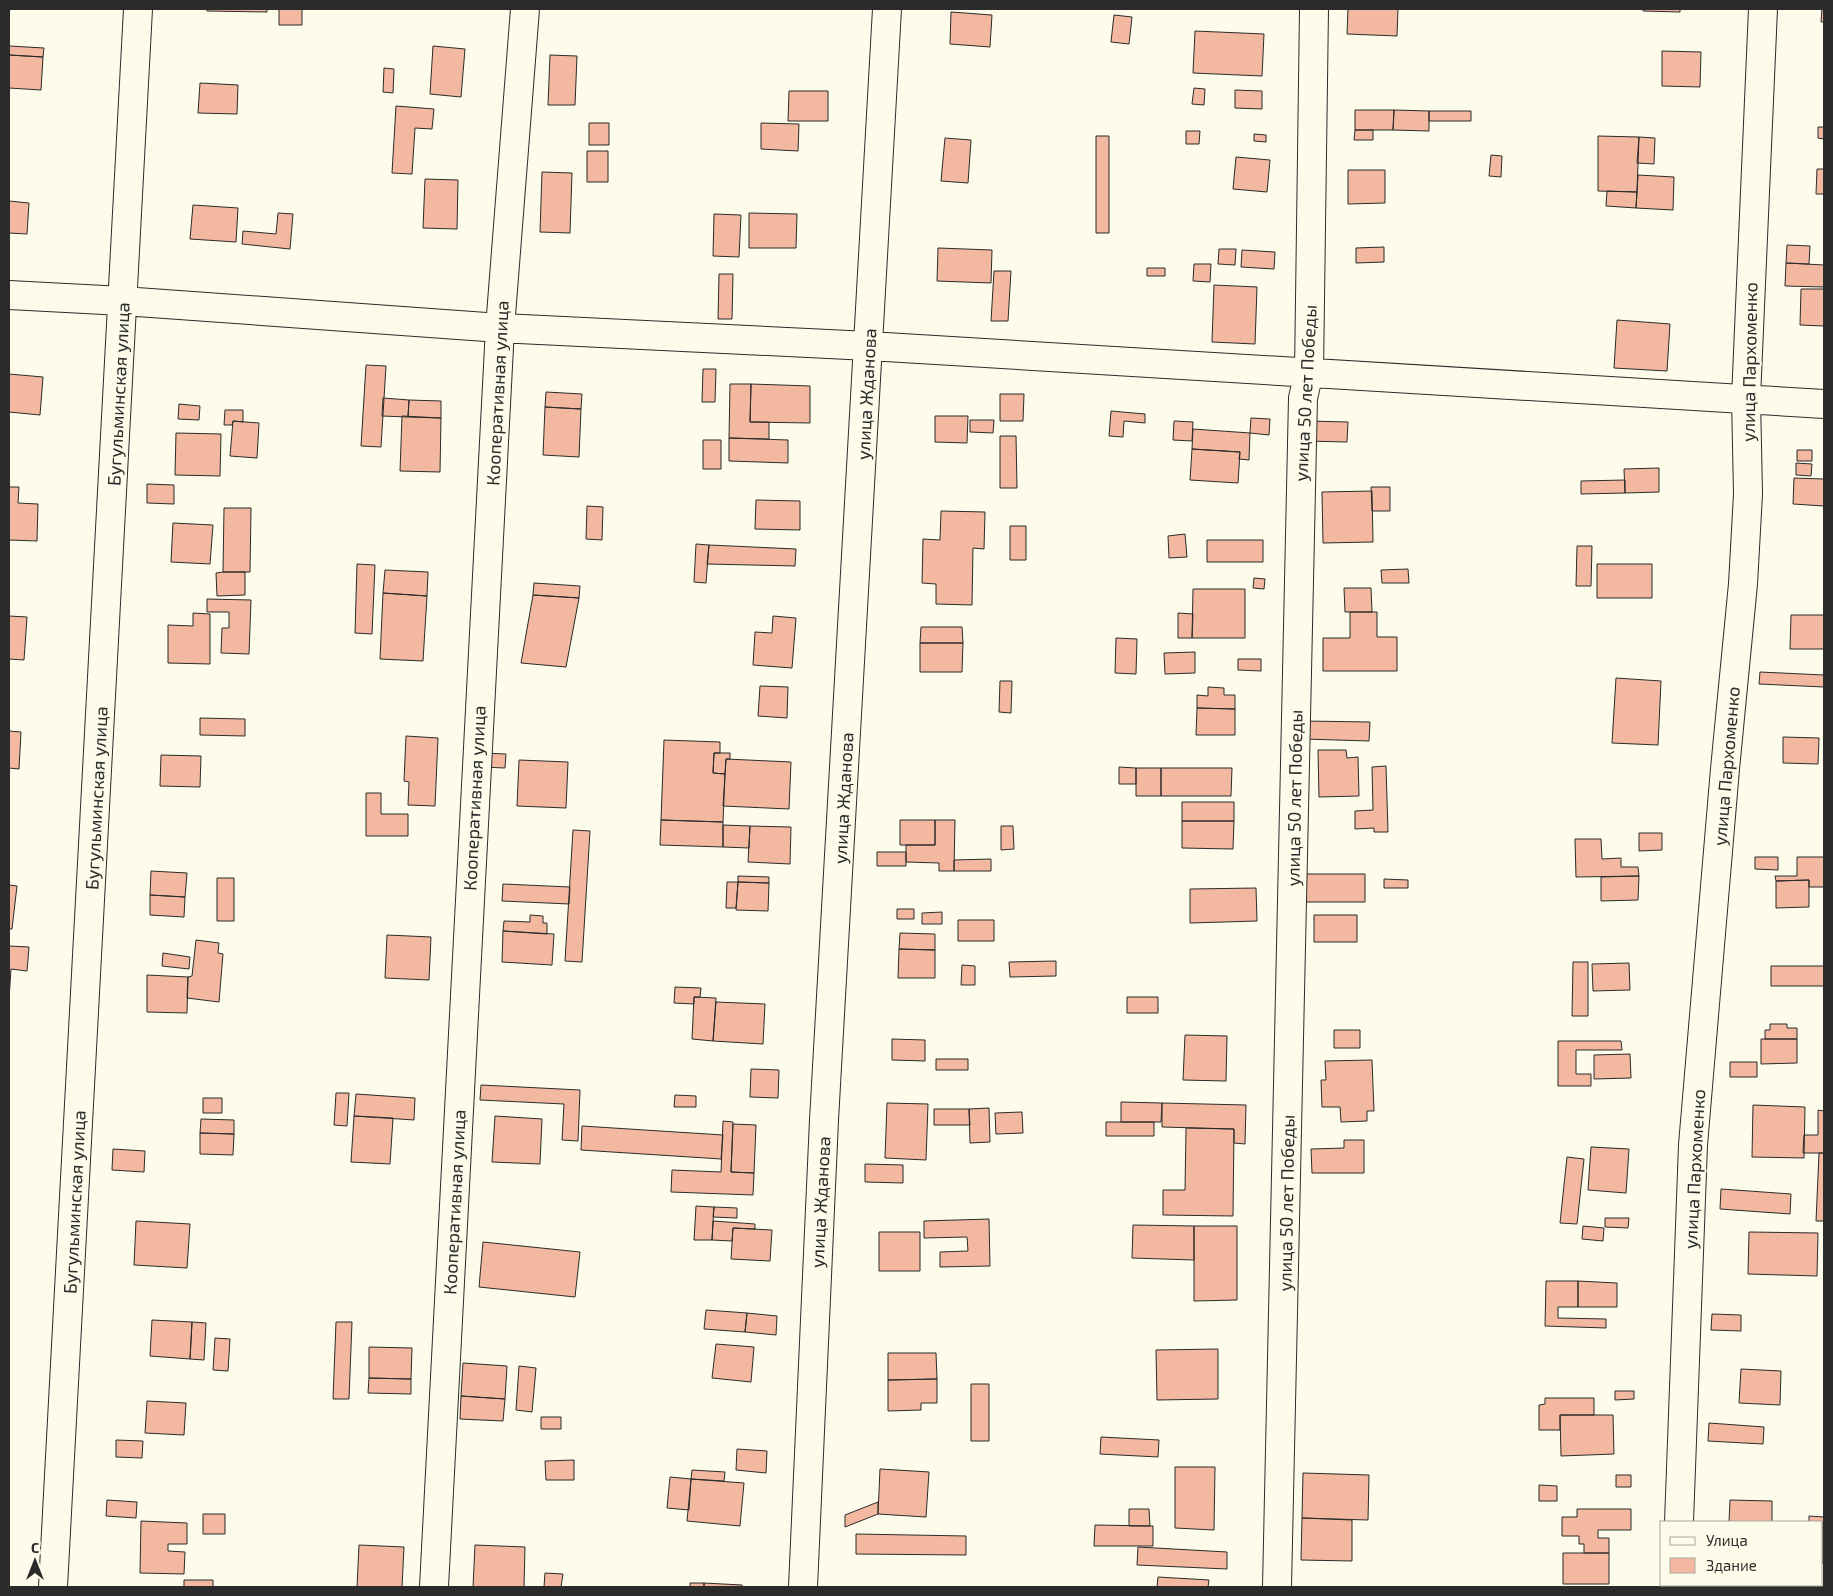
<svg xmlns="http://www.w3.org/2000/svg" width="1833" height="1596" viewBox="0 0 1833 1596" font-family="'Exo 2',sans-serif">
  <rect width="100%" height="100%" fill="#fdfbea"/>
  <path fill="#f2b8a0" stroke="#2b2b2b" d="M207,9H267V12L207,11Z
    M279,9H302V25H279Z
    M1348,9H1398L1397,36L1347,34Z
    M1643,9H1680V12L1643,11Z
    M1822,9H1824V22H1821Z
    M951,12L992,15L990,47L950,44Z
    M1114,15L1132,17L1129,44L1111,42Z
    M1195,31L1264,34L1262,76L1193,73Z
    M9,46L44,48L43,57L9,55Z
    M433,46L465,49L461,97L430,94Z
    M1662,51L1701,52L1700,87L1662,86Z
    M9,55L43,57L41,90L9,88Z
    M550,55L577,56L575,105H548Z
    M384,68L394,69L393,93L383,92Z
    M200,83L238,85L237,114L198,113Z
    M1194,88L1205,89L1204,105L1192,104Z
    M1235,90L1262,91V109L1235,108Z
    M789,91H828V121H788Z
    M396,106L434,109L432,129L415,128L412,174L392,173Z
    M1355,110H1394L1393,130H1355Z
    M1394,110L1429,111V131L1393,130Z
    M1429,111H1471V121H1429Z
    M589,123H609V145H589Z
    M761,123L799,124L798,151L761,149Z
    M1818,127H1824V139L1818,138Z
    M1355,130H1373V140H1354Z
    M1186,131H1200L1199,144H1186Z
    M1254,134L1266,135V142L1254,141Z
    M1096,136H1109V233H1096Z
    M1598,136L1639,137L1637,192L1598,191Z
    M1639,137L1655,138L1654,164L1637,163Z
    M945,138L971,140L968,183L941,181Z
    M587,151H608V182H587Z
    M1491,155L1502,156L1501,177L1489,176Z
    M1236,157L1270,160L1267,192L1233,189Z
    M1817,169H1824V194H1816Z
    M1348,170H1385V203L1348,204Z
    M542,172L572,173L570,233L540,232Z
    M1638,175L1674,177L1673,210L1636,208Z
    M425,179L458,180L457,229L423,228Z
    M1607,191L1637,192L1636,208L1606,206Z
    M9,201L29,203L27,234L9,233Z
    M193,205L238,208L236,242L190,239Z
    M278,213L293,214L290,249L242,244L243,231L276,234Z
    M749,213L797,214L796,248H749Z
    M714,214L741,215L739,257L713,256Z
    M1787,245L1810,246L1809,264L1786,263Z
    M1384,247V262L1356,263V248Z
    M938,248L992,250L991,283L937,281Z
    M1219,249H1236L1235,265L1218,264Z
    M1242,250L1275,252L1274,269L1241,267Z
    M1786,263L1824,265V287L1785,286Z
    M1194,264H1211L1210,282L1193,281Z
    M1147,268H1165V276H1147Z
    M994,271H1011L1008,321H991Z
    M719,274H733L732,319H718Z
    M1214,285L1257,287L1255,344L1212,342Z
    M1801,289H1824V326L1800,325Z
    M1617,320L1670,324L1667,371L1614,368Z
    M366,365L386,366L381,447L361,446Z
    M703,369H716L715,402H702Z
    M9,374L43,377L40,415L9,412Z
    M730,384H751L750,422H769V439L729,438Z
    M751,384L810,386V423L750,422Z
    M546,392L582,394L581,409L545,407Z
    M1000,394H1024L1023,421H1000Z
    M383,398L409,400L408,417L382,416Z
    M409,400L441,401V418L408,417Z
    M179,404L200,406L199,420L178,419Z
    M545,407L581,409L579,457L543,455Z
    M225,410H243V422L233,421L232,425H224Z
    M1111,411L1145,414V423L1124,421L1123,437L1109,436Z
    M402,416L441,418L440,472L400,471Z
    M935,416H968L967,443L935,442Z
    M1251,418L1270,419L1269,435L1250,433Z
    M970,420H994L993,433L970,432Z
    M233,421L259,423L257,458L230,456Z
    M1174,421L1193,422L1192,441L1173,440Z
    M1307,421L1348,422L1347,442L1306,441Z
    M1193,429L1250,433L1249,460L1239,459L1240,452L1192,449Z
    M176,433L221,434L220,476L175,475Z
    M1000,436H1016L1017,488H1000Z
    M729,438L788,440V463L729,461Z
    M703,440H721V469H703Z
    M1192,449L1240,452L1238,483L1190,480Z
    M1797,450H1812V461H1797Z
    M1796,463L1812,464L1811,476L1796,475Z
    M1659,468V492L1625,493L1624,469Z
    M1794,478L1824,479V506L1793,504Z
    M1625,480V493L1581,494V481Z
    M147,484L174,485V504L147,503Z
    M9,487H19L18,503L38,504L37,541L9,540Z
    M1371,487H1390V511H1372Z
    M1372,491L1373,542L1323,543L1322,492Z
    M756,500L800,501V530L755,529Z
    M587,506L603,507L602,540L586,539Z
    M224,508H251L250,572H223Z
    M941,511L985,512L984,549L973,548L972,605L936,604V584L922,583L923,539L940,540Z
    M173,523L213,525L210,564L171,562Z
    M1010,526H1026V560H1010Z
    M1185,534L1187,557L1169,558L1168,536Z
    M1207,540H1263V562H1207Z
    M696,544L709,545L706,583L694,582Z
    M709,545L796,549L795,566L707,564Z
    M1577,546H1592L1591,586H1576Z
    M357,564L375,565L372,634L355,633Z
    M1597,564H1652V598H1597Z
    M1408,569L1409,583H1382L1381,570Z
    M385,570L428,572L427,596L383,593Z
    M223,572H245V595L217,596L216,573Z
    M1254,578L1265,579L1264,589L1253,588Z
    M534,583L580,586L579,598L533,595Z
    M1344,588H1371L1372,612H1345Z
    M1193,589H1245V638H1192Z
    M383,593L427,596L423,661L380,659Z
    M533,595L579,598L566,667L521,663Z
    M207,599L251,600L249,654L221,653L222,628H229V612H207Z
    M1350,612H1377V637H1397V671H1323V638H1350Z
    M193,613L210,614V664L168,663V625L193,626Z
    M1178,613L1193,614L1192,638H1178Z
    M1791,615H1824V649H1790Z
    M9,616L27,617L24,660L9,659Z
    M773,616L796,618L792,668L753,665L755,632L772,633Z
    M921,627H962L963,643H920Z
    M1116,638L1137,639L1136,674L1115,673Z
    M920,643H963L962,672H920Z
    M1195,652V673L1165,674L1164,653Z
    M1238,659H1261V671L1238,670Z
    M1760,672L1824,675V687L1759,684Z
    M1616,678L1661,681L1658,745L1612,743Z
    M1000,681H1012L1011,713L999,712Z
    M760,686L788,687L787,718L758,716Z
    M1208,687L1224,688V695H1235V709L1197,708V695L1208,696Z
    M1197,708L1235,709V735H1196Z
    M200,718L245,719V736L200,735Z
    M1304,721L1370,722L1369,741L1304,739Z
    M9,731L21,732L19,769L9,768Z
    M406,736L438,738L435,806L408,805L409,782L404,781Z
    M1783,737L1819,738L1818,764L1783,763Z
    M664,740L720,742V753H714L713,773L725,774L723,822L661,820Z
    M1318,750H1346L1347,758L1358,757L1359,796L1319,797Z
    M483,753L506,754L505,768L482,767Z
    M714,753H730V759H726L725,774L713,773Z
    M161,755L201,756L200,787L160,786Z
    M726,759L791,762L789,809L723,806Z
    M519,760L568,762L566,808L517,806Z
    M1386,766L1388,832H1374V828L1355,829V811L1373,810L1372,767Z
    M1119,767L1136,768V784H1119Z
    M1136,768H1161V796H1136Z
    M1161,768H1232L1231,796H1161Z
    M366,793H381V814H408V836H366Z
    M1182,802H1234V821H1182Z
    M661,820L723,822V847L660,845Z
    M900,820H935V845H900Z
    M935,820H955L954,871H939V863L906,862V845H935Z
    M1182,821H1234L1233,849L1182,848Z
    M723,825L750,826L749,848L723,847Z
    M750,826L791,827L790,864L748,862Z
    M1001,826H1013L1014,849L1001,850Z
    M573,830L590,831L582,962L565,961Z
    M1639,833H1662V850L1639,851Z
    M1575,839H1601L1602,859L1621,858V867H1638L1639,876L1576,877Z
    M877,852H906V866H877Z
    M1755,857H1778V870L1755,869Z
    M1797,857H1824V887H1809V880L1776,881L1775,876H1797Z
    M991,859V871H954V860Z
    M151,871L187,873L185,897L150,895Z
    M1303,874H1365V902H1302Z
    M738,876L769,877V883L738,882Z
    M1639,876L1638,900L1601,901V877Z
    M217,878H234V921H217Z
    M1384,879L1408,880V888H1384Z
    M1809,880V907L1776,908V881Z
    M727,882H738L736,908H726Z
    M738,882L769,883L768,911L736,910Z
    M503,884L570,887L569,904L502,901Z
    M9,885L17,886L12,929H9Z
    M1256,888L1257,921L1190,923V889Z
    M150,895L185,897L184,917L150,915Z
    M897,909H914V919H897Z
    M942,912V924H922V913Z
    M530,915L543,916V923H547V934L503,931L504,921L530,922Z
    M1314,915H1357V942H1314Z
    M958,920H994V941H958Z
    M503,931L554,934L552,965L502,962Z
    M900,933L935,934V950L899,949Z
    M387,935L431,937L429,980L385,978Z
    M196,940L219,943L218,953L223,954L219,1002L187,998L188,977L192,976Z
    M9,946L29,947L27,971L11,969L9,1000Z
    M899,949L935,950V978H898Z
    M163,953L190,957L189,969L162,966Z
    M1056,961V976L1010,977L1009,962Z
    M1573,962H1588V1016H1572Z
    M1629,963L1630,990L1593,991L1592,964Z
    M962,965L975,966V985H961Z
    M1771,966H1824V986H1771Z
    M147,975L188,977L187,1013L147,1012Z
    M675,987L701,988L700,997H694V1004L674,1003Z
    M694,997L716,998L713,1041L692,1039Z
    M1127,997H1158V1013H1127Z
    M716,1002L765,1004L763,1044L713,1041Z
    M1770,1024H1787V1028H1797V1039H1765V1030H1770Z
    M1334,1030H1360V1048H1334Z
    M1185,1035L1227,1036L1226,1081L1183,1080Z
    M892,1039L925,1040V1061L892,1060Z
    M1761,1039H1797V1063L1761,1064Z
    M1558,1041H1621L1622,1050H1576V1074H1591V1086H1558Z
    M1630,1054L1631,1078L1594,1079V1055Z
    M936,1059H968V1070H936Z
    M1372,1060L1374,1111H1367V1121L1341,1122L1340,1107H1322L1321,1080H1326L1325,1061Z
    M1730,1062H1757V1077H1730Z
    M751,1069L779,1070L778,1098L750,1097Z
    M481,1085L580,1090L578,1141L562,1140L564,1104L480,1100Z
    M336,1093H349L347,1126L334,1125Z
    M356,1094L415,1098L414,1120L354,1116Z
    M675,1095L696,1096V1107H674Z
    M203,1098H222V1113H203Z
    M1121,1102L1162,1103L1161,1122H1121Z
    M887,1103L928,1104L926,1160L885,1158Z
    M1162,1103L1246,1105L1245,1144L1234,1143V1129L1162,1127Z
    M1753,1105L1805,1107L1804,1158L1752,1157Z
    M989,1108L990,1142L970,1143L969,1109Z
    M934,1109H969L970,1125H934Z
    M1818,1110L1824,1111V1153H1803L1804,1135H1818Z
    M1022,1112L1023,1133L996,1134L995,1113Z
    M354,1116L393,1118L390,1164L351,1162Z
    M495,1116L542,1119L540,1164L492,1162Z
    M201,1119L234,1120V1134L200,1133Z
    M723,1121L733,1122L731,1172L754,1173L753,1195L671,1192L672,1170L721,1172Z
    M1106,1122H1154V1136H1106Z
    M733,1124L756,1125L754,1173L731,1172Z
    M582,1126L723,1135L721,1159L581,1150Z
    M1186,1128L1234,1129L1233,1216L1163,1215V1190H1185Z
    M200,1133L234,1134L233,1155L200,1154Z
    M1344,1140H1364V1173H1312L1311,1149L1344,1148Z
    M1591,1147L1629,1149L1626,1193L1588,1190Z
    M113,1149L145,1151L144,1172L112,1170Z
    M1819,1153H1824V1221H1816Z
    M1567,1157L1584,1159L1577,1224L1560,1223Z
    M865,1164L903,1165V1183L865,1182Z
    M1721,1189L1791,1194L1790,1214L1720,1209Z
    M696,1206L714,1207L712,1240H694Z
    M714,1207L737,1208V1218L713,1217Z
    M1605,1218H1629L1628,1228L1605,1227Z
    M989,1219L990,1266L940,1267V1252L968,1251L967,1237L924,1238V1221Z
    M136,1221L190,1224L187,1268L134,1265Z
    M713,1221L755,1224V1229L733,1228L732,1241L712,1240Z
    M1133,1225L1194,1226V1260L1132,1258Z
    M1194,1226H1237V1300L1194,1301Z
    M1583,1226L1604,1228L1603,1241L1582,1239Z
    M733,1228L772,1230L770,1261L731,1259Z
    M879,1232H920V1271H879Z
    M1749,1232L1818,1233L1817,1276L1748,1274Z
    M483,1242L580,1252L575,1297L479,1287Z
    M1546,1281H1578V1307H1558V1318L1606,1319V1328L1545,1326Z
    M1578,1281L1617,1283V1307H1578Z
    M706,1310L747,1313L745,1332L704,1329Z
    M747,1313L777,1316L776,1335L745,1332Z
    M1712,1314L1741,1315V1331L1711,1330Z
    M152,1320L192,1322L190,1359L150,1356Z
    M192,1322L206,1323L204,1360L190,1359Z
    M336,1322H352L349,1399H333Z
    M215,1338L230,1339L228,1371L213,1370Z
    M716,1344L754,1347L751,1382L712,1378Z
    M369,1347L412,1348L411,1379L369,1378Z
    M1218,1349V1399L1157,1400L1156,1350Z
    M888,1353H936L937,1379L888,1380Z
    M463,1363L507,1366L505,1399L461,1396Z
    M519,1366L536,1368L532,1412L516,1410Z
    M1741,1369L1781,1371L1780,1405L1739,1403Z
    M369,1378L411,1379V1394L368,1393Z
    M937,1379V1403H921V1410L888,1411V1380Z
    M971,1384H989V1441H971Z
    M1615,1391H1634V1399L1615,1400Z
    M461,1396L505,1399L503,1421L460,1419Z
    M1545,1398H1594V1415H1560V1430H1539V1405L1545,1404Z
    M147,1401L186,1403L184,1435L145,1433Z
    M1560,1415H1613L1614,1454L1561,1456Z
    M541,1417H561V1429H541Z
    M1709,1423L1764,1427L1763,1444L1708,1441Z
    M1101,1437L1159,1440L1158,1457L1100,1454Z
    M116,1440L143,1441L142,1458L116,1457Z
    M737,1449L767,1451L766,1473L736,1470Z
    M574,1460V1480H546L545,1461Z
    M1175,1467H1215L1214,1530L1175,1528Z
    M880,1469L929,1472L926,1517L878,1514Z
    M692,1470L725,1472L724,1481L691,1479Z
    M1303,1473L1369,1475L1368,1520L1302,1518Z
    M1616,1475H1631V1487H1616Z
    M670,1477L691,1479L689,1510L667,1508Z
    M691,1479L744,1483L740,1526L687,1521Z
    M1539,1485L1557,1486V1501H1539Z
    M107,1500L137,1502L136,1518L106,1516Z
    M1730,1500L1772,1501V1522H1729Z
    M878,1502V1514L845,1527V1515Z
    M1129,1509H1149L1150,1526H1129Z
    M1577,1509H1631V1530H1598V1538H1609V1553H1584V1544H1579V1536H1562V1517H1577Z
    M203,1514H225V1534H203Z
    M1809,1516L1824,1517V1563H1822V1522H1809Z
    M1302,1518L1352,1520V1561L1301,1560Z
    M141,1521L187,1523V1544H168V1551L185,1552L184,1574L140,1573Z
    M1095,1525L1153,1526V1546H1094Z
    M856,1534L966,1536V1555L856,1554Z
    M359,1545L404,1547L402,1587H357Z
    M475,1545L525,1547L524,1587H473Z
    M1138,1547L1227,1552V1569L1137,1565Z
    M1563,1553H1609V1584H1563Z
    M545,1573L563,1574L561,1587H544Z
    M1158,1577L1209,1580L1208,1587H1157Z
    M184,1580H213V1587H184Z
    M690,1583H704V1587H690Z
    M704,1583L742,1585V1587H704Z"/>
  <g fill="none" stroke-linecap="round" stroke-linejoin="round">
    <g stroke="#2b2b2b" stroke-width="30">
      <path id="minor" d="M9,295L123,301L500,328L869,346L1824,404
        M1679,1522L1693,1145L1725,769L1743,584L1748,494L1746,398L1763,9
        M53,1587L138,9
        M434,1587L500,328L525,9
        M803,1587L824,1120L887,9
        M1277,1587L1303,398L1309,372L1314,9
        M1676,1587V1585"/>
    </g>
    <use href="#minor" stroke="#fdfbea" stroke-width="28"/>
  </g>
  <g text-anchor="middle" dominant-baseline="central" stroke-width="4" stroke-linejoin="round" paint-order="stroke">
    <g font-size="18" fill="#2b2b2b" stroke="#fdfbea">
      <text transform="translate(1749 362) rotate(-89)">улица Пархоменко</text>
      <text transform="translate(497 393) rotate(-87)">Кооперативная улица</text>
      <text transform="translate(1305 393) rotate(-87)">улица 50 лет Победы</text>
      <text transform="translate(118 394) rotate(-87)">Бугульминская улица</text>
      <text transform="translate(866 394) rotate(-87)">улица Жданова</text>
      <text transform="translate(1726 766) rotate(-85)">улица Пархоменко</text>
      <text transform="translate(96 798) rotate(-87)">Бугульминская улица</text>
      <text transform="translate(474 798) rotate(-87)">Кооперативная улица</text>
      <text transform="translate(843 798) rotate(-87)">улица Жданова</text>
      <text transform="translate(1294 798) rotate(-89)">улица 50 лет Победы</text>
      <text transform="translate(1694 1169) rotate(-87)">улица Пархоменко</text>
      <text transform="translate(74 1202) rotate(-87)">Бугульминская улица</text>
      <text transform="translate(454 1202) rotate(-87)">Кооперативная улица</text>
      <text transform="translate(820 1202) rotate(-87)">улица Жданова</text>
      <text transform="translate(1286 1203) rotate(-89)">улица 50 лет Победы</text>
    </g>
  </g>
  <rect width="1833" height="1596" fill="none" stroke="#2b2b2b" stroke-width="20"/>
  <rect x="1660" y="1521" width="162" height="65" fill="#fdfbea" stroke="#a9a89e"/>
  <rect x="1670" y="1537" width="25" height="8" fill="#fdfbea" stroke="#a9a89e"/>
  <text x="1706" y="1546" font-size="15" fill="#2b2b2b">Улица</text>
  <rect x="1670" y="1558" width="25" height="15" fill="#f2b8a0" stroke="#a9a89e"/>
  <text x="1706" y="1571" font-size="15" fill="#2b2b2b">Здание</text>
  <g transform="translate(35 1561)" stroke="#fdfbea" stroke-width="4" paint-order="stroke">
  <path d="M0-4L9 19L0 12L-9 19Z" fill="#2b2b2b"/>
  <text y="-8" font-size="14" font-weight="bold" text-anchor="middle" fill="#2b2b2b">С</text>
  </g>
</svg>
